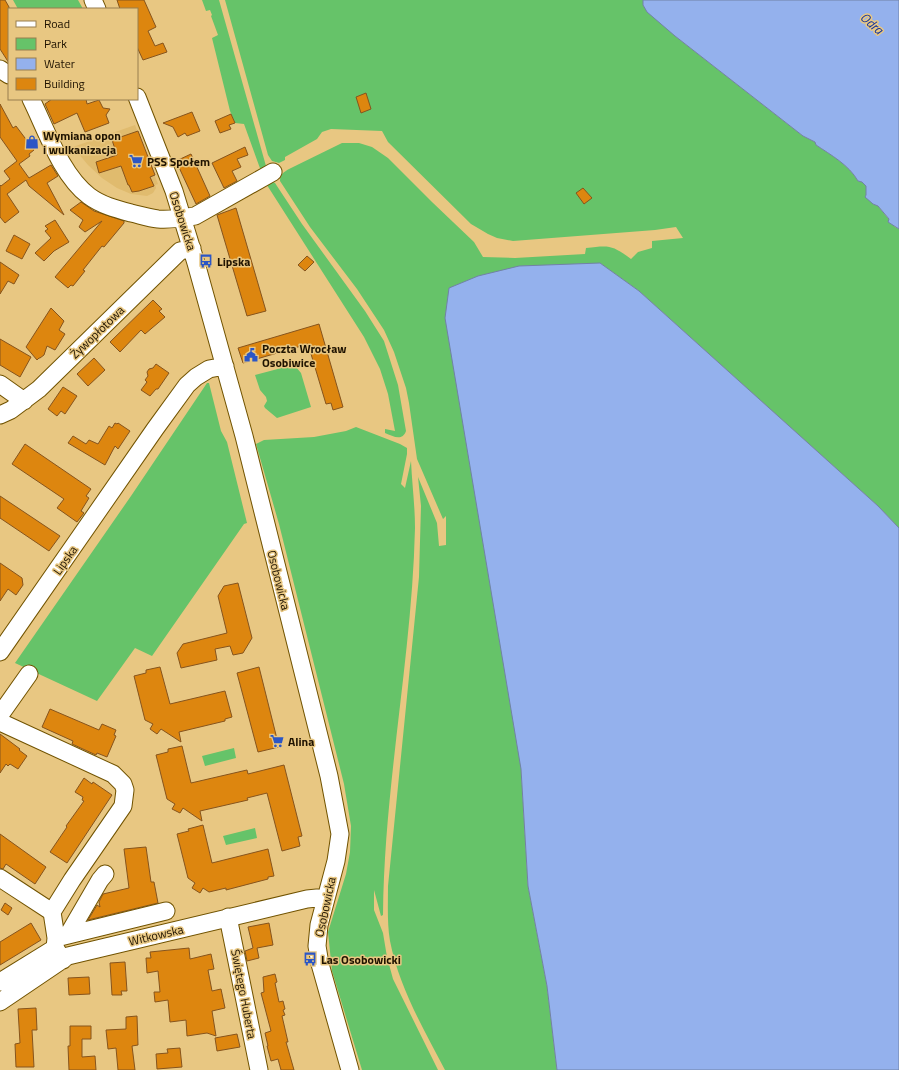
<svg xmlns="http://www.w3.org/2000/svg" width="899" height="1070" viewBox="0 0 899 1070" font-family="'Titillium Web',sans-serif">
  <rect width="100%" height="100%" fill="#e8c782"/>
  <path fill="#e0bb6e" d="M135,125L158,184L155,185L156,188L153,193L147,196L131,194L117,188L102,178L88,165L73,147Z"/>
  <path fill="#66c369" d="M13,0H78L83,9H18Z
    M202,0H219L266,166L265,169L261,171L244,124L235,123L230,111L212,38L218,35L211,16L212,15L210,10L206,11Z
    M225,0H643V5L675,36L803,136L815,142L816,145C831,155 849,165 858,181L862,182L866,186V195L873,204L878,206L895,227L899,229V528L878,506L639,291L600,263L521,769L528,886L547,986L557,1070H445C423,1028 399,987 390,941C387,923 388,904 388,886L419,577L421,506L418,477L437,523L439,546L446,545V516L443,519L417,459L409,403L406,388L394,352L384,330L357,289L310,227L280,181C280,174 284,172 289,169L342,143H359L372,147L388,158L432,202L474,242L483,257L515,258L585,254L586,248C610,245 612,245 631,259L638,252L652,248V241L683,238L676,227L655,230L513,241L497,238L488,234L471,224L388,142L382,131L331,129L322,132L317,139L285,157V160L279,163L272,161L268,155Z
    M271,181L275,183L302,224L365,311L384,341L398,385L406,431C402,442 393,436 385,433V429L395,431L388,394L380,369L364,337L265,182Z
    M291,363L298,365L296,367L301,373L311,407L277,418L265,408L264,406L267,401L266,397L260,390L255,375L289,366Z
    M207,383H209L221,431L227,442L247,523L244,524L152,656L135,648L97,701L15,663L131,496Z
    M356,427L400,444L407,448V454L401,484L405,488L411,461C412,483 415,506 415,528C412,657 384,785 383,915L381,916L374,890V910L383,933L387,957L393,979L438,1070H362L332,971L328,932L346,874L350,852L351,826L344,784L279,524L256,444L264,440L314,437L346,431Z
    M234,748L236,758L205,766L202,756Z
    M255,828L257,838L226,845L223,836Z"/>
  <path fill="#94b1ed" stroke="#7182a6" d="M643,0H899V229L888,222L889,219L878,206L873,204L865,197L866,195V186L862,182L858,181C849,165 831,155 816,145L815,142L803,136L675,36L647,12L643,5Z
    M600,263L639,291L878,506L899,528V1070H557L547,986L528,886L521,769L445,318L449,288L478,276L519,266Z"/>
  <path fill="#dd860f" stroke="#86541d" d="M0,0H5L9,7V63L0,49Z
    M117,0H144L156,27L148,31L155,46L163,43L167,52L143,60L137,47V9H120Z
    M366,93L371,109L361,113L356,97Z
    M52,99H86L87,104L99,100L103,108L110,109L106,115L109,123L85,132L77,113L54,124L45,104Z
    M0,104L13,128L16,126L34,150L29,154L30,156L19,164L29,178L51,165L58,176L47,183L64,215L29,186L26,180L7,194L19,212L5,223L0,217V185L1,186L10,179L4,171L17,161L0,137Z
    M192,112L200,131L187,136L185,133L178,137L173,127L163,123Z
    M231,114L235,123L229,125L231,129L220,133L215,121Z
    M138,131L155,175L150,177L154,186L139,191L132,192L129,185H128L121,166L99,173L96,162L117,155L112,140Z
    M245,147L248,155L237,159L241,167L232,171L237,181L224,188L212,163Z
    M191,154L210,196L196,204L176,161Z
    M583,188L592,198L584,204L576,193Z
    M81,202L94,211L124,221V223L104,247L102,246L83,270L85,271L73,286L71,285L68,288L55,277L102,221L85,232L79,227L83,220L70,210Z
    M236,208L266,311L247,316L217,215Z
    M55,220L69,242L54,251L44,261L35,253L51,238L45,231L48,229L45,226Z
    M14,235L30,244L22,259L6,251Z
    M307,256L314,262L305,271L298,265Z
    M0,262L19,275L14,284L8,281L0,294Z
    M153,300L162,309L159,311L165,317L145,334L141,330L120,352L110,342Z
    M51,308L64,321L59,330L65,334L55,350L47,346L44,355L40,358H39L37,360L26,347Z
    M319,324L343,407L333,410L331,403L326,404L308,344L243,363L238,348Z
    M0,339L31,357L20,377L0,365Z
    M94,358L105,370L88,386L77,374Z
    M156,364L169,373L158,389H156L150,396L141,390L147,382L145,380L148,376L147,372L149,369L153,368Z
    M63,387L77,396L65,414L61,411L57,416L48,409Z
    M115,423L117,424L118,423L130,431L118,449L115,446L105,465L68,443L73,436L86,444L89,440L98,444L109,426L112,428Z
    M25,444L91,489L86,496L89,498L81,511L84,513L77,522L57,508L64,499L12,464Z
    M0,496L60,536L49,551L0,518Z
    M0,563L22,578L23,585L16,595L8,589L0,601Z
    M238,583L252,638L243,653L233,655L230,646L215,649L217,660L181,668L177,653L183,644L227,633L218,596L224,586Z
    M160,667L170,704L225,691L232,717L225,719V721L179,732L181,742L161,729L157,734L150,729L153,724L145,720L134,676L146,673V670Z
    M259,667L279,747L258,752L237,673Z
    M50,709L99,730L102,724L116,730L114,735L116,736L107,757L97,753L96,755L72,744L73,741L42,727Z
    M0,734L20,749L19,750L27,756L18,769L10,764L8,766L6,764L0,773Z
    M182,746L191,783L247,770L248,774L284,765L302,836L298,837L300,846L282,851L267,793L247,798L248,800L200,811L202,821L183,808L180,813L172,809L175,804L167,799L156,755L168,752V749Z
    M84,778L92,784L93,782L112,795L67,863L50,852L67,827L66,826L84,801L82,800L83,797L75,792Z
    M203,825L212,863L268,849L274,876L268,877V879L226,890V888L209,892L203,888L200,893L192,888L195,883L188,878L177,834L189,831L188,829Z
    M0,834L46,867L35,884L6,864L3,869L0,868Z
    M146,847L151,882H154L158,903L88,920L97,905L100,907L99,902L103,894L129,888L124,849Z
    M5,903L12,908L8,915L1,910Z
    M31,923L41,940L0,965V942Z
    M269,923L273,945L257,948L259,958L247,961L245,951L253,948L248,927Z
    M189,948L190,959L211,954L214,969L208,970L212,991L221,989L225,1008L212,1011L216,1036L207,1033L187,1036L186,1020L170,1022L168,1000L155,1002L154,992H160L158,971L147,973L146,958H151L150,952Z
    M125,962L127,991H121L122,995H112L110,963Z
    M275,974L277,982L275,983L279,1002L283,1001L285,1009L283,1010L285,1015L282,1016L288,1042H286L294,1070H281L278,1059L271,1061L267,1046H268L265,1033L271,1031L261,993L264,992L263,977Z
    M89,977L90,994L69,995L68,978Z
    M36,1008L37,1030H32L34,1067H16L15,1044L20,1043L18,1009Z
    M137,1016L138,1045L132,1046L135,1070H118L116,1048L108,1049L106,1030L126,1029V1017Z
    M70,1026H91V1039H82V1057L95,1056L96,1070H69L68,1046H70Z
    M237,1034L240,1047L217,1051L215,1038Z
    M180,1048L182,1067L157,1069L156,1054L168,1053L167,1049Z"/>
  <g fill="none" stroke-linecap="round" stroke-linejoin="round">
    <g stroke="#715300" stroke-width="19">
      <path id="minor" d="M93,0L97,9
        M0,69L9,75
        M137,97L174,191L196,263L244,436L329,776L340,834L336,861L319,925L317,946L320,964L350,1070
        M31,99C46,129 61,175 89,196C101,205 116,209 131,213C140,215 149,218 158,219C171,220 183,218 195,216L273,172
        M0,384L24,401
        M0,415L11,410L39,389L180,251L192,248
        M0,652L155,429L187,385L196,377L209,369L225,366
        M0,715L29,674
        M0,722L113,774L123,784L125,790L123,806L72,880L52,912L56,938L55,948L63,960
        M0,878L52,912
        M228,917L259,1070
        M68,935L100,880L105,874
        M56,938L166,911
        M0,982L55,948
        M0,1002L68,956L307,899L317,898L325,899"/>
    </g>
    <use href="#minor" stroke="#fff" stroke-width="17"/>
  </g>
  <defs>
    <g id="shop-bare" transform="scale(1.08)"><path d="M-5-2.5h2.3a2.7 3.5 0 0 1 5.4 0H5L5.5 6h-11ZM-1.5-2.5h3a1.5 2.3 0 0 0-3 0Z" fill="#2b56c5" stroke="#e8c782" stroke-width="2.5" paint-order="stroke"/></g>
    <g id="supermarket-bare" transform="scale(1.08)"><path d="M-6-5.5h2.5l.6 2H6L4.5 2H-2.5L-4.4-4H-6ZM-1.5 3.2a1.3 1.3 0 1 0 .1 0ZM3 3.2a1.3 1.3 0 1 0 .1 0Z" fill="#2b56c5" stroke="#e8c782" stroke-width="2.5" paint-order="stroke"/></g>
    <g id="bus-bare" transform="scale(1.08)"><path d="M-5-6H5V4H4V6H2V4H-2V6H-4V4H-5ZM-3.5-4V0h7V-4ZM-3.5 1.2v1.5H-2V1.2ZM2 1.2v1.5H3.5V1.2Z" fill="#2b56c5" stroke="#e8c782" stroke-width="2.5" paint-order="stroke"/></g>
    <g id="civic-bare" transform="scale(1.08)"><path d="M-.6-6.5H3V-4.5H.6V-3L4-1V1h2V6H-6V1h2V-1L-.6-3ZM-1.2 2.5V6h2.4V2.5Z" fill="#2b56c5" stroke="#e8c782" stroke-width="2.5" paint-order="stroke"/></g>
  </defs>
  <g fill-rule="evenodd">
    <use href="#shop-bare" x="32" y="142"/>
    <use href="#supermarket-bare" x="136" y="161"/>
    <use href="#bus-bare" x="206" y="261"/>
    <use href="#civic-bare" x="251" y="355"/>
    <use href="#supermarket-bare" x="277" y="741"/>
    <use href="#bus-bare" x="310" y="959"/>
  </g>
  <g text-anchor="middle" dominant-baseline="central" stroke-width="3" stroke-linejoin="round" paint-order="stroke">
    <g font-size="12" font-weight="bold" fill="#1f1300" stroke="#e8c782" text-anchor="start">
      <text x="43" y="135">Wymiana opon<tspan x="43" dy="14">i wulkanizacja</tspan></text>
      <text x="147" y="161">PSS Społem</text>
      <text x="217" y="261">Lipska</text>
      <text x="262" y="348">Poczta Wrocław<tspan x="262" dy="14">Osobiwice</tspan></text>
      <text x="288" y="741">Alina</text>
      <text x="321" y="959">Las Osobowicki</text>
    </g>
    <g font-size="12" fill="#1f1300" stroke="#e8c782">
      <text transform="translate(183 221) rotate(72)">Osobowicka</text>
      <text transform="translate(97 332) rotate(-44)">Żywopłotowa</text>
      <text transform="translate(65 560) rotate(-55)">Lipska</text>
      <text transform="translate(279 580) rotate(76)">Osobowicka</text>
      <text transform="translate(325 907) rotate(-78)">Osobowicka</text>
      <text transform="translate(156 935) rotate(-13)">Witkowska</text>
      <text transform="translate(244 994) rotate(79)">Świętego Huberta</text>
    </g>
    <g font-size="13" font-style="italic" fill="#0c2f9f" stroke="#e8c782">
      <text transform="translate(872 23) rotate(41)">Odra</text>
    </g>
  </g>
  <rect x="8" y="8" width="130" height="92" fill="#e8c782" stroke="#987f4e"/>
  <rect x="16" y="21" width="20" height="6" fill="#ffffff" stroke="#987f4e"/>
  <text x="44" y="28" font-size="12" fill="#1f1300">Road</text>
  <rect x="16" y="38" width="20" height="12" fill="#66c369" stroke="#987f4e"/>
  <text x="44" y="48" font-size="12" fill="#1f1300">Park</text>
  <rect x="16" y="58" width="20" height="12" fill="#94b1ed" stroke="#987f4e"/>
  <text x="44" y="68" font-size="12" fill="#1f1300">Water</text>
  <rect x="16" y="78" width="20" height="12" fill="#dd860f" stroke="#987f4e"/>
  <text x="44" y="88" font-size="12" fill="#1f1300">Building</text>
</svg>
